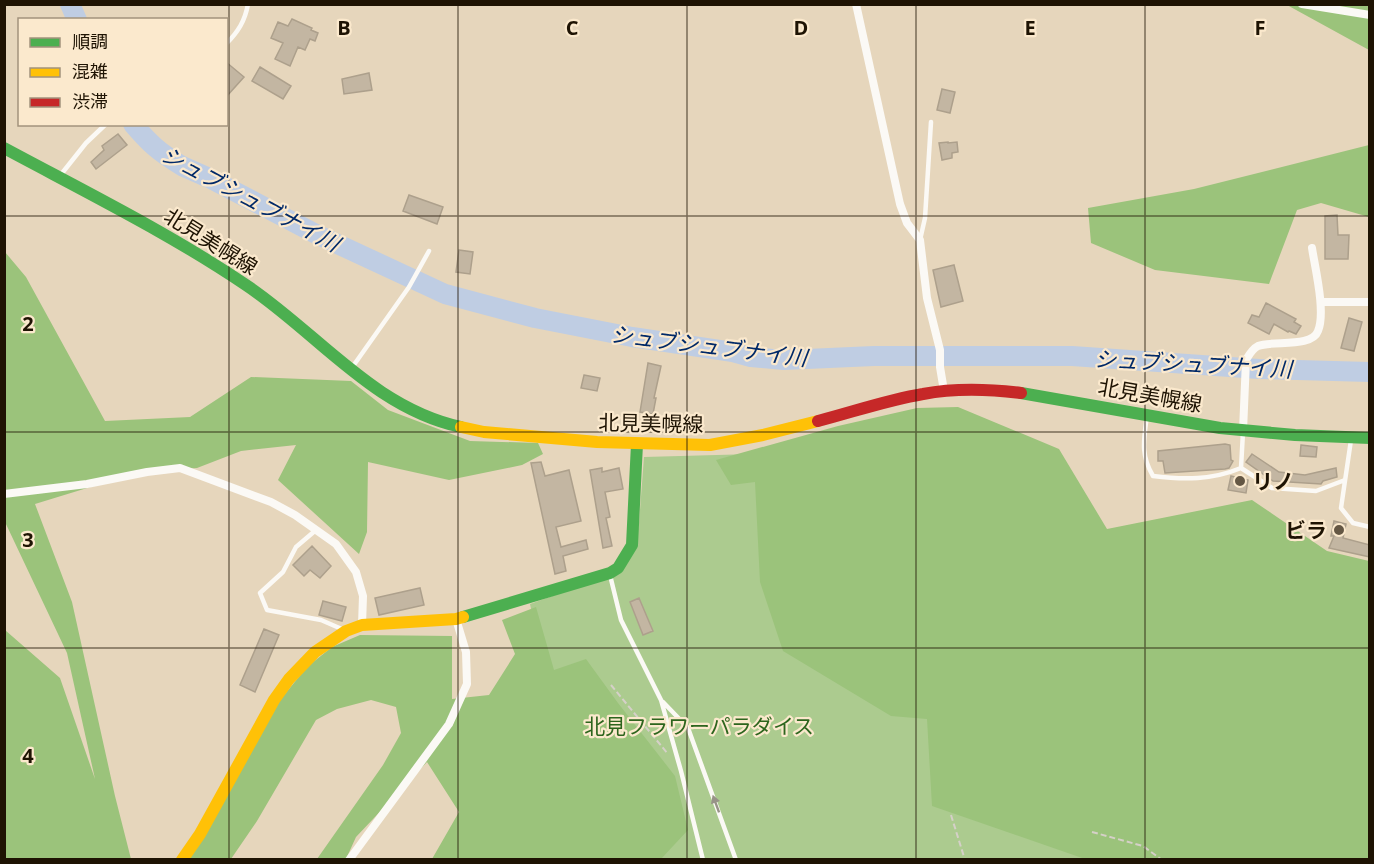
<svg xmlns="http://www.w3.org/2000/svg" width="1374" height="864" viewBox="0 0 1374 864" font-family="'Open Sans','Noto Sans JP',sans-serif">
  <rect width="100%" height="100%" fill="#e6d6bc"/>
  <path fill="#accb8f" d="M753,454L1211,859H599L545,674L530,604L619,572L635,549L639,523L644,457Z"/>
  <path fill="#9bc37b" d="M1287,5H1369V50Z
    M1369,145V217L1321,203L1297,210L1269,284L1155,270L1091,243L1088,208L1194,189Z
    M5,252L26,277L105,421L190,417L251,377L351,381L388,410L470,441L538,443L543,454L522,465L449,480L368,462L367,532L359,554L278,480L296,445L241,451L197,468L136,473L35,504L72,602L115,796L131,859H5V630L60,678L95,779L67,653L5,522Z
    M958,407L1059,449L1107,529L1252,500L1327,551L1369,561V859H1085L932,806L927,719L891,716L783,651L760,582L755,482L731,485L716,460L838,426L917,408Z
    M536,607L554,670L586,659L618,703L675,776L688,830L661,859H432L459,812L427,762L356,837L346,859H317L383,765L401,733L396,707L371,700L337,709L316,720L257,821L231,859L187,860L280,700L307,667L332,647L360,635L452,636V699L489,695L515,654L502,620Z"/>
  <g fill="none" stroke-linecap="round" stroke-linejoin="round">
    <path stroke="#bfcde3" stroke-width="20" d="M70,4L77,20
      M133,124C150,144 159,152 182,166L209,178L316,234L445,294L535,318L632,337L733,352L751,357L784,360L874,356H1072L1259,369L1370,372"/>
  </g>
  <path fill="#c3b6a2" stroke="#ada08c" stroke-width="1.5" d="M292,19L312,28L311,30L318,33L315,41L310,39L305,50L298,47L290,66L275,59L283,43L271,38L278,22L288,26Z
    M226,62L244,77L226,97Z
    M260,67L291,86L283,99L252,81Z
    M369,73L372,90L344,94L342,79Z
    M942,89L955,92L950,113L937,110Z
    M118,134L127,145L96,169L91,162L104,150L102,146Z
    M948,142V143L957,142L958,152L952,153V158L942,160L939,143Z
    M409,195L443,207L437,224L403,211Z
    M1337,215L1338,235H1349L1348,259H1325V216Z
    M459,250L473,252L470,274L456,272Z
    M954,265L963,301L941,307L933,270Z
    M1266,303L1296,319L1294,322L1301,326L1296,334L1289,331L1288,332L1274,324L1269,334L1248,323L1252,315L1259,317Z
    M1349,318L1362,322L1354,351L1341,348Z
    M648,363L661,366L654,398H656L653,414L640,412Z
    M584,375L600,378L597,391L581,388Z
    M1225,444L1230,445L1231,460L1233,461L1229,468L1225,469L1165,473L1163,461H1158V451Z
    M1301,445L1317,447L1316,457L1300,456Z
    M1252,454L1279,472L1305,475L1336,468L1337,477L1323,481L1321,484L1273,481L1246,462Z
    M541,462L545,476L569,470L581,521L556,527L561,547L586,540L588,549L563,556L566,571L555,574L531,463Z
    M602,468V472L619,468L623,489L605,492L610,517L606,518L612,546L603,548L590,470Z
    M1231,476L1248,480L1246,493L1228,490Z
    M1334,521L1346,524L1343,538L1370,545V557L1329,548L1334,536H1331Z
    M312,546L331,566L320,578L310,570L304,576L293,565Z
    M420,588L424,605L379,615L375,598Z
    M639,598L653,631L643,635L630,602Z
    M323,601L346,607L342,621L319,615Z
    M264,629L279,635L255,692L240,685Z"/>
  <g fill="none" stroke-linecap="round" stroke-linejoin="round">
    <path stroke="#d5d0c8" stroke-width="2" stroke-dasharray="6 3" stroke-linecap="butt" d="M611,685L668,754
      M951,815L965,860
      M1092,832L1143,846L1162,860"/>
    <path stroke="#fbf9f5" stroke-width="4.5" d="M226,44C238,32 245,21 248,4
      M59,177L86,143L106,124
      M920,240L925,218L931,122
      M351,369L409,287L429,251
      M1147,415C1144,439 1140,454 1153,476C1184,480 1212,480 1241,468
      M1243,432L1241,468L1272,488L1316,491L1345,480
      M1351,440L1341,508L1353,523L1370,527
      M316,530L296,547L283,572L260,593L267,610L321,620L344,630
      M610,575L621,620L661,700L681,771L703,860
      M663,702L688,728L736,860"/>
    <path stroke="#fbf9f5" stroke-width="8" d="M856,4L900,204L907,223L920,240L927,298L940,350V367L944,391
      M1302,4L1370,15
      M1321,302H1370
      M1243,431L1246,360C1249,355 1252,349 1258,346C1273,340 1312,348 1318,331C1326,312 1315,268 1312,248
      M4,494L87,484L147,472L180,468L271,502L295,515L336,544L356,572L363,596L362,625
      M349,860L449,724L467,684L466,652L456,619"/>
    <path stroke="#4caf50" stroke-width="12" d="M4,148C86,192 169,233 246,285C318,333 373,408 461,427
      M1021,393L1220,428L1295,435L1370,438
      M463,617L610,573L618,568L632,545L637,444"/>
    <path stroke="#ffc107" stroke-width="12" d="M461,427L484,432L597,442L710,445L763,435L818,421
      M182,860L200,834L274,700L289,679L315,652L346,631L362,625L456,619L463,617"/>
    <path stroke="#c62828" stroke-width="12" d="M818,421C853,412 887,400 923,394C954,388 989,389 1021,393"/>
  </g>
  <defs><path id="oneway-solid" d="M-6-.8H1V-3.2L6.5 0L1 3.2V.8H-6Z" transform="scale(1.5)"/></defs>
  <use fill="#989288" href="#oneway-solid" transform="translate(716 804) rotate(-110)"/>
  <path fill="none" stroke="#1e1303" stroke-width="1.5" stroke-opacity="0.55" d="M229,4V860M458,4V860M687,4V860M916,4V860M1145,4V860M4,216H1370M4,432H1370M4,648H1370"/>
  <g fill="#645744" stroke="#fbe9cd" stroke-width="2">
    <circle cx="1240" cy="481" r="6"/>
    <circle cx="1339" cy="530" r="6"/>
  </g>
  <g text-anchor="middle" dominant-baseline="central" stroke-width="4.5" stroke-linejoin="round" paint-order="stroke">
    <g font-size="21" fill="#1e1303" stroke="#fbe9cd">
      <text transform="translate(211 241) rotate(32)">北見美幌線</text>
      <text transform="translate(1150 395) rotate(10)">北見美幌線</text>
      <text transform="translate(651 423) rotate(1)">北見美幌線</text>
    </g>
    <g font-size="21" font-weight="bold" fill="#1e1303" stroke="#fbe9cd" text-anchor="start">
      <text x="1252" y="481">リノ</text>
      <text x="1327" y="530" text-anchor="end">ビラ</text>
    </g>
    <g font-size="21" fill="#2d651d" stroke="#fbe9cd">
      <text x="699" y="726">北見フラワーパラダイス</text>
    </g>
    <g font-size="22" font-style="italic" fill="#002968" stroke="#fbe9cd">
      <text transform="translate(251 198) rotate(28)">シュブシュブナイ川</text>
      <text transform="translate(709 345) rotate(7)">シュブシュブナイ川</text>
      <text transform="translate(1193 363) rotate(3)">シュブシュブナイ川</text>
    </g>
  </g>
  <g font-size="20" text-anchor="middle" font-weight="bold" fill="#1e1303" stroke="#fbe9cd" stroke-width="4.5" stroke-linejoin="round" paint-order="stroke">
    <text x="344" y="35">B</text>
    <text x="572" y="35">C</text>
    <text x="801" y="35">D</text>
    <text x="1030" y="35">E</text>
    <text x="1260" y="35">F</text>
    <text x="28" y="331">2</text>
    <text x="28" y="547">3</text>
    <text x="28" y="763">4</text>
  </g>
  <rect width="1374" height="864" fill="none" stroke="#1e1303" stroke-width="12"/>
  <rect x="18" y="18" width="210" height="108" fill="#fbe9cd" stroke="#a3937c" stroke-width="1.5"/>
  <rect x="30" y="38" width="30" height="9" fill="#4caf50" stroke="#a3937c" stroke-width="1.5"/>
  <text x="72" y="48" font-size="18" fill="#1e1303">順調</text>
  <rect x="30" y="68" width="30" height="9" fill="#ffc107" stroke="#a3937c" stroke-width="1.5"/>
  <text x="72" y="78" font-size="18" fill="#1e1303">混雑</text>
  <rect x="30" y="98" width="30" height="9" fill="#c62828" stroke="#a3937c" stroke-width="1.5"/>
  <text x="72" y="108" font-size="18" fill="#1e1303">渋滞</text>
</svg>
